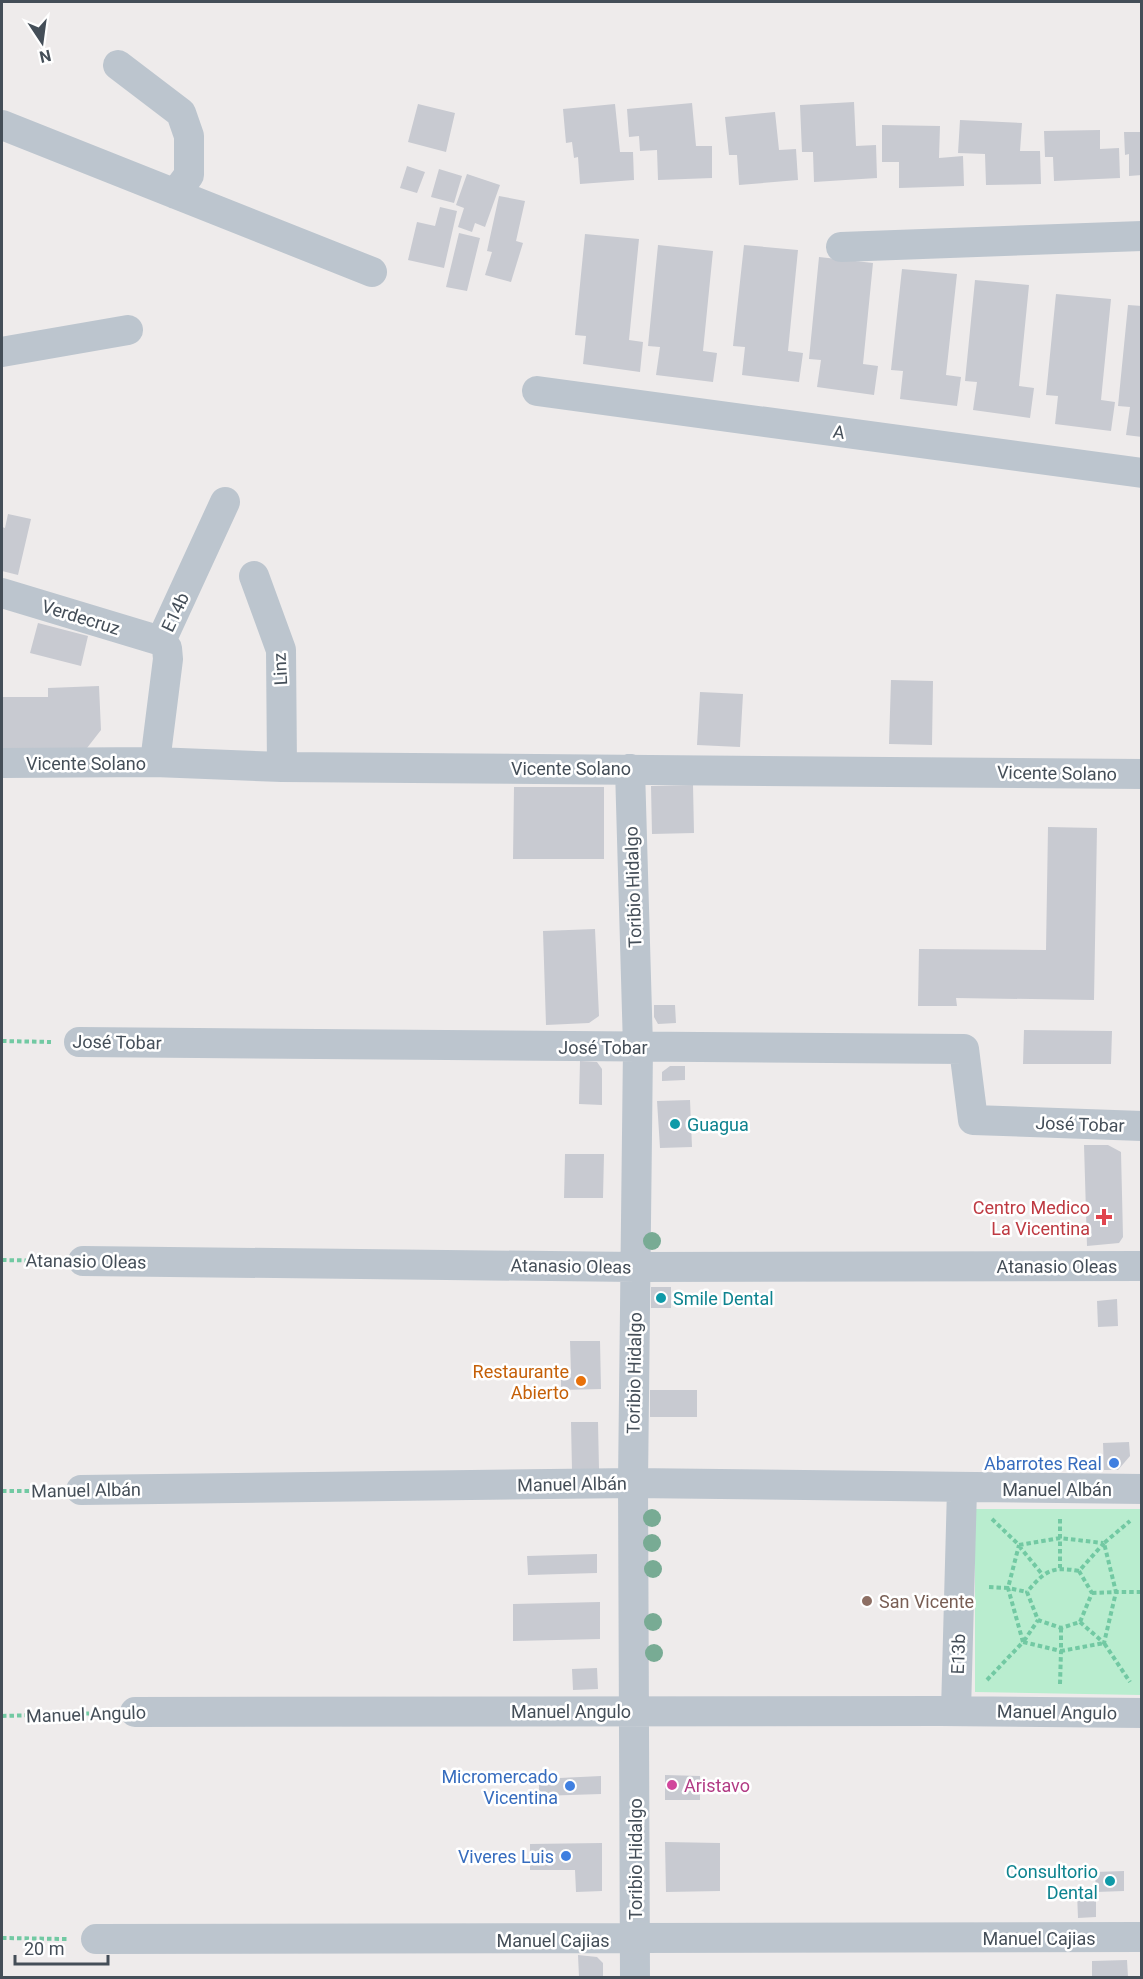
<svg xmlns="http://www.w3.org/2000/svg" width="1143" height="1979" viewBox="0 0 1143 1979" font-family="Roboto,sans-serif">
  <rect width="100%" height="100%" fill="#eeebeb"/>
  <path fill="#b9edcf" d="M975,1509H1141V1695L975,1692Z"/>
  <path fill="#c8cad1" d="M854,102L856,146L876,145L877,178L814,182L813,152H802L800,105Z
    M692,103L696,146H712V178L658,180L657,150L640,151L639,136L629,137L627,109Z
    M418,104L455,113L446,152L408,142Z
    M615,104L620,152H633L634,180L580,184L578,157L574,158L572,142L566,143L563,109Z
    M775,112L779,150L796,149L798,180L739,185L737,155H729L725,117Z
    M960,120L1022,123L1020,151H1040L1041,184L986,185L985,154L958,153Z
    M882,125L940,126L939,158L963,156L964,186L899,188V162H882Z
    M1100,130V149L1119,148L1120,178L1054,181L1053,157H1045L1044,131Z
    M1124,132H1142V175L1129,176V154L1125,155Z
    M407,166L425,172L417,193L400,188Z
    M439,169L462,176L454,203L431,197Z
    M467,174L500,185L485,227L475,223L472,232L458,227L464,208L456,205Z
    M499,196L525,201L516,241L523,243L511,282L485,275L492,252L487,251Z
    M440,207L457,211L444,268L408,260L417,222L435,226Z
    M459,233L480,238L467,291L446,287Z
    M585,234L639,239L629,340L643,342L640,372L583,364L586,336L575,335Z
    M658,245L713,251L703,351L717,353L713,382L656,375L660,347L648,346Z
    M744,245L798,250L788,351L803,353L799,382L742,375L745,347L733,346Z
    M819,257L873,263L863,364L878,366L874,395L817,387L821,360L809,359Z
    M902,269L957,274L946,375L961,377L957,406L900,399L903,371L891,370Z
    M975,280L1029,285L1019,386L1034,388L1030,418L973,410L977,382L965,381Z
    M1056,294L1111,299L1101,400L1115,402L1111,431L1055,424L1058,396L1046,395Z
    M1128,305L1142,306V437L1126,435L1130,407L1118,406Z
    M8,514L31,519L18,575L2,571V527L5,528Z
    M38,623L88,636L81,666L30,653Z
    M891,680L933,681L932,745L889,744Z
    M99,686L101,730L87,748L2,749V697H48V688Z
    M700,692L743,694L740,747L697,745Z
    M693,785L694,833L652,834L651,786Z
    M514,787H604V859H513Z
    M1048,827L1097,828L1094,1000L956,998L957,1006H918L919,949L1046,950Z
    M595,929L599,1016L589,1023L546,1025L543,931Z
    M654,1005H675L676,1023L658,1024L654,1017Z
    M1024,1030L1112,1031L1111,1064H1023Z
    M580,1061L597,1062L602,1069V1105L579,1104Z
    M670,1066H685V1080L662,1081V1072Z
    M690,1100L692,1147L660,1148L657,1101Z
    M1084,1145H1108L1121,1152L1123,1237L1119,1243L1087,1246Z
    M565,1154H604L603,1198H564Z
    M651,1287H671V1308H651Z
    M1117,1299L1118,1326L1098,1327L1097,1301Z
    M570,1341H600L601,1389L561,1390V1373H571Z
    M650,1390H697V1417H650Z
    M571,1422H598L599,1469L572,1470Z
    M1129,1442L1130,1456L1118,1470H1104L1103,1443Z
    M597,1554V1573L528,1575L527,1556Z
    M600,1602V1639L513,1641V1604Z
    M597,1668L598,1689L573,1690L572,1669Z
    M665,1775L700,1776V1800H665Z
    M601,1776V1794L539,1796V1779Z
    M665,1842L720,1843V1891L666,1892Z
    M602,1843V1891L576,1892L575,1870H530V1844Z
    M1124,1871V1891L1096,1892L1095,1872Z
    M1096,1892V1917L1078,1918L1077,1893Z
    M578,1955L597,1957L603,1963V1977H579Z
    M1127,1960L1128,1977H1092V1961Z"/>
  <g fill="none" stroke-linecap="round" stroke-linejoin="round">
    <path stroke="#72c9a3" stroke-width="4" stroke-dasharray="4.5 3" stroke-linecap="butt" d="M2,1041L51,1042
      M2,1260L55,1261
      M2,1491H50
      M992,1519L1019,1545L1060,1538V1568
      M1060,1519V1538L1103,1543
      M1019,1546L1042,1574
      M1079,1571C1051,1566 1045,1571 1027,1592L1038,1620L1061,1628L1080,1622L1092,1593L1079,1571L1104,1543
      M989,1587L1008,1588L1019,1545
      M1092,1593L1116,1592L1104,1543L1130,1521
      M1080,1622L1104,1643L1116,1592H1142
      M1061,1628V1651L1104,1643L1130,1682
      M1024,1641L1038,1620
      M1023,1642L1008,1588L1027,1592
      M987,1680L1023,1642L1061,1651L1060,1684
      M2,1716L105,1713
      M2,1938L67,1939"/>
    <path stroke="#bcc5ce" stroke-width="30" d="M118,65L181,113L189,136V175L175,194
      M2,125L372,272
      M841,247L1142,236
      M2,352L128,330
      M537,391L1142,473
      M254,576L281,650L282,767
      M2,593L161,641
      M161,641L225,502
      M155,762L168,659L167,648L161,641
      M2,763L155,762L282,767L1142,774
      M630,769L638,1047L633,1483L635,1978
      M79,1042L964,1049L973,1120L1142,1126
      M83,1261L635,1267L1142,1266
      M81,1490L633,1483L1142,1489
      M956,1711L962,1489
      M135,1712L940,1711L1142,1713
      M96,1939L1142,1937"/>
  </g>
  <g fill="#78ab94">
    <circle cx="652" cy="1241" r="9"/>
    <circle cx="652" cy="1518" r="9"/>
    <circle cx="652" cy="1543" r="9"/>
    <circle cx="653" cy="1569" r="9"/>
    <circle cx="653" cy="1622" r="9"/>
    <circle cx="654" cy="1653" r="9"/>
  </g>
  <g fill="#0f9aa8" stroke="#fff" stroke-width="2">
    <circle cx="675" cy="1124" r="6"/>
    <circle cx="661" cy="1298" r="6"/>
    <circle cx="1110" cy="1881" r="6"/>
  </g>
  <path fill="#e0444e" stroke="#fff" stroke-width="2" d="M1101 1208h6v6h6v6h-6v6h-6v-6h-6v-6h6z"/>
  <circle fill="#e8710a" stroke="#fff" stroke-width="2" cx="581" cy="1381" r="6"/>
  <g fill="#3f7fe0" stroke="#fff" stroke-width="2">
    <circle cx="1114" cy="1463" r="6"/>
    <circle cx="570" cy="1786" r="6"/>
    <circle cx="566" cy="1856" r="6"/>
  </g>
  <circle fill="#8d6e63" stroke="#fff" stroke-width="2" cx="867" cy="1601" r="6"/>
  <circle fill="#d1479c" stroke="#fff" stroke-width="2" cx="672" cy="1785" r="6"/>
  <g text-anchor="middle" dominant-baseline="central" stroke-width="5" stroke-linejoin="round" paint-order="stroke">
    <g font-size="18" fill="#444e58" stroke="#fff">
      <text transform="translate(839 432) rotate(8)">A</text>
      <text transform="translate(175 612) rotate(-65)">E14b</text>
      <text transform="translate(81 617) rotate(17)">Verdecruz</text>
      <text transform="translate(280 669) rotate(-93)">Linz</text>
      <text x="86" y="763">Vicente Solano</text>
      <text x="571" y="768">Vicente Solano</text>
      <text transform="translate(1057 773) rotate(1)">Vicente Solano</text>
      <text transform="translate(633 887) rotate(-92)">Toribio Hidalgo</text>
      <text transform="translate(117 1042) rotate(1)">José Tobar</text>
      <text x="603" y="1047">José Tobar</text>
      <text transform="translate(1080 1124) rotate(2)">José Tobar</text>
      <text transform="translate(86 1261) rotate(1)">Atanasio Oleas</text>
      <text transform="translate(571 1266) rotate(1)">Atanasio Oleas</text>
      <text x="1057" y="1266">Atanasio Oleas</text>
      <text transform="translate(634 1373) rotate(-89)">Toribio Hidalgo</text>
      <text transform="translate(572 1484) rotate(-1)">Manuel Albán</text>
      <text x="1057" y="1489">Manuel Albán</text>
      <text transform="translate(86 1490) rotate(-1)">Manuel Albán</text>
      <text transform="translate(958 1654) rotate(-88)">E13b</text>
      <text x="571" y="1711">Manuel Angulo</text>
      <text transform="translate(1057 1712) rotate(1)">Manuel Angulo</text>
      <text transform="translate(86 1714) rotate(-2)">Manuel Angulo</text>
      <text transform="translate(635 1859) rotate(-90)">Toribio Hidalgo</text>
      <text x="1039" y="1938">Manuel Cajias</text>
      <text x="553" y="1940">Manuel Cajias</text>
    </g>
    <g font-size="18" fill="#0d838f" stroke="#fff" text-anchor="start">
      <text x="687" y="1124">Guagua</text>
      <text x="673" y="1298">Smile Dental</text>
      <text x="1098" y="1871" text-anchor="end">Consultorio<tspan x="1098" dy="21">Dental</tspan></text>
    </g>
    <g font-size="18" fill="#be3a42" stroke="#fff" text-anchor="end">
      <text x="1090" y="1207">Centro Medico<tspan x="1090" dy="21">La Vicentina</tspan></text>
    </g>
    <g font-size="18" fill="#c56008" stroke="#fff" text-anchor="end">
      <text x="569" y="1371">Restaurante<tspan x="569" dy="21">Abierto</tspan></text>
    </g>
    <g font-size="18" fill="#366cbe" stroke="#fff" text-anchor="end">
      <text x="1102" y="1463">Abarrotes Real</text>
      <text x="558" y="1776">Micromercado<tspan x="558" dy="21">Vicentina</tspan></text>
      <text x="554" y="1856">Viveres Luis</text>
    </g>
    <g font-size="18" fill="#785e54" stroke="#fff" text-anchor="start">
      <text x="879" y="1601">San Vicente</text>
    </g>
    <g font-size="18" fill="#b23c85" stroke="#fff" text-anchor="start">
      <text x="684" y="1785">Aristavo</text>
    </g>
  </g>
  <rect width="1143" height="1979" fill="none" stroke="#444e58" stroke-width="6"/>
  <g transform="translate(42 42) rotate(167)" stroke="#ffffff" stroke-width="4.5" paint-order="stroke">
  <path d="M0-4.5L10 22L0 15L-10 22Z" fill="#444e58"/>
  <text y="-9" font-size="16" font-weight="bold" text-anchor="middle" fill="#444e58">N</text>
  </g>
  <path d="M15 1955v9h93v-9" fill="none" stroke="#444e58" stroke-width="3"/>
  <text x="24" y="1955" font-size="18" fill="#444e58" stroke="#ffffff" stroke-width="4.5" paint-order="stroke">20 m</text>
</svg>
